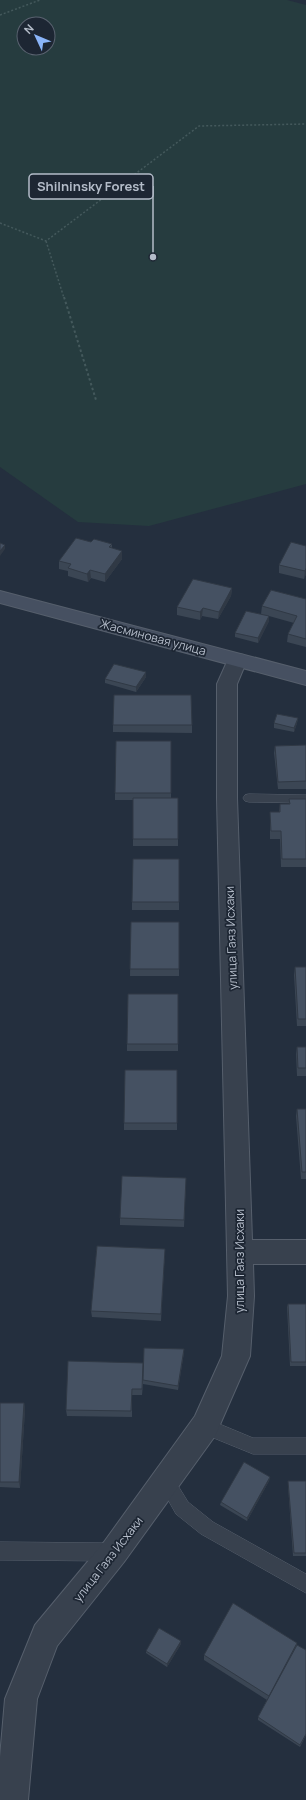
<svg xmlns="http://www.w3.org/2000/svg" width="306" height="1800" viewBox="0 0 306 1800" font-family="Manrope,sans-serif">
  <rect width="100%" height="100%" fill="#242f3e"/>
  <path fill="#263c3f" fill-rule="evenodd" d="M0,0H287L306,5V484L149,526L78,522L0,467ZM24,24H48V48H24Z"/>
  <g fill="none" stroke-linecap="round" stroke-linejoin="round">
    <g stroke="#565f6c" stroke-width="1">
      <path id="lane" d="M249,794L306,795V803L249,802L245,801L243,798L245,795Z
        M205,1418L253,1438H306V1454H253L199,1432L197,1426L199,1420Z
        M166,1474L172,1476L188,1502L213,1522L306,1574V1593L201,1534L176,1514L158,1482L160,1476Z
        M0,1542L112,1543L118,1546L121,1552L118,1558L112,1561L0,1560Z"/>
    </g>
    <g stroke="#565f6c" stroke-width="2">
      <path id="street" d="M237,654L244,655L247,660L237,684V798L252,1240H306V1264H253L254,1296L250,1356L215,1436L124,1562L57,1646L37,1699L28,1800H0V1757L5,1699L35,1625L104,1542L195,1416L222,1356L228,1296L217,798V684L230,655Z"/>
    </g>
    <g stroke="#565f6c" stroke-width="2">
      <path id="secondary" d="M0,591L306,671V685L0,603Z"/>
    </g>
    <path stroke="#44595c" stroke-width="1.5" stroke-dasharray="2 2" stroke-linecap="butt" d="M0,15L40,0
      M0,223L46,241L199,126L306,124
      M46,241L64,298"/>
    <path stroke="#44595c" stroke-width="2" stroke-dasharray="2.5 2.5" stroke-linecap="butt" d="M64,297L96,400"/>
    <use href="#lane" fill="#38414e" fill-rule="evenodd"/>
    <use href="#street" fill="#38414e" fill-rule="evenodd"/>
    <use href="#secondary" fill="#465061" fill-rule="evenodd"/>
  </g>
  <path fill="#3b4654" d="M91,542L112,544V548L122,559L105,582L91,578L88,582L68,576V571L59,569V561Z
    M306,546V574L304,579L279,573V565Z
    M232,588L231,596L218,619L202,616L200,620L177,615V607Z
    M306,599V647L287,642L288,634L294,623L269,616V621L258,643L235,637V633L261,614L262,606Z
    M146,672V677L136,692L105,683V679Z
    M298,718L297,723L294,732L274,728V723Z
    M113,725H192V733L113,732Z
    M171,741V798H178V846H133V800H115V793Z
    M306,745V789H278L274,753L275,746Z
    M289,799H306V867H281L280,839H270V812H279L280,804H289Z
    M179,859V910H132V902Z
    M131,922H179V976H130Z
    M295,967H306V1026H297L294,975Z
    M178,994V1051H127V1044Z
    M297,1047H306V1076H297L296,1054Z
    M177,1070V1130H124V1123Z
    M297,1109H306V1179H301L296,1116Z
    M186,1178L184,1227L120,1225V1218Z
    M165,1249L161,1321L92,1317L91,1311Z
    M288,1304H306V1366H290L287,1307Z
    M184,1352L178,1390L143,1384L142,1395H132V1417L67,1416L66,1410L143,1363Z
    M0,1403H24L25,1410L20,1488L0,1487Z
    M270,1477L269,1481L247,1521L220,1505L221,1502Z
    M288,1481H306V1556H293L288,1485Z
    M297,1643V1645L306,1650V1735L300,1747L258,1720V1717L267,1700L204,1660V1655Z
    M181,1644L167,1667L146,1653V1651Z"/>
  <path fill="#303945" d="M5,545V549L0,556V551Z
    M122,551V559L105,582V574Z
    M306,568V574L304,579L305,571Z
    M90,570L91,578L88,582L87,574Z
    M232,588L231,596L218,619L219,612Z
    M203,608L202,616L200,620V612Z
    M269,616V621L258,643V638Z
    M146,672V677L136,692V687Z
    M298,718L297,723L294,732V728Z
    M184,1349V1352L178,1390V1386Z
    M24,1403L25,1410L20,1488L19,1482Z
    M270,1477L269,1481L247,1521V1518Z
    M181,1641V1644L167,1667V1664Z"/>
  <path fill="#455162" stroke="#303945" d="M76,538L91,542L94,539L112,544L109,547L122,551L105,574L90,570L87,574L68,568L71,564L59,561Z
    M291,542L306,546V568L305,571L279,565Z
    M0,543L5,545L0,551Z
    M193,579L232,588L219,612L203,608L200,612L177,607Z
    M271,590L306,599V639L288,634L297,616L262,606Z
    M246,611L269,616L258,638L235,633Z
    M114,664L146,672L136,687L105,679Z
    M114,695H191L192,725H113Z
    M277,714L298,718L294,728L274,723Z
    M116,741H171V793H115Z
    M306,745V781L278,782L275,746Z
    M133,798H178V839H133Z
    M289,799H306V859H282L281,831H271L270,812H280V804H290Z
    M133,859H179V902H132Z
    M131,922H179V969H130Z
    M295,967H306V1019H298Z
    M128,994H178V1044H127Z
    M297,1047H306V1068H298Z
    M125,1070H177V1123H124Z
    M297,1109H306V1172H302Z
    M122,1176L186,1178L184,1220L120,1218Z
    M97,1246L165,1249L161,1314L91,1311Z
    M288,1304H306V1362H291Z
    M144,1348L184,1349L178,1386L143,1380Z
    M68,1361L143,1363L142,1389H132L131,1411L66,1410Z
    M0,1403H24L19,1482H0Z
    M244,1462L270,1477L247,1518L221,1502Z
    M288,1481H306V1553H294Z
    M233,1603L297,1643L269,1696L204,1655Z
    M159,1628L181,1641L167,1664L146,1651Z
    M297,1645L306,1650V1734L300,1745L258,1717Z"/>
  <g text-anchor="middle" dominant-baseline="central" stroke-width="3.5" stroke-linejoin="round" paint-order="stroke">
    <g font-size="12" fill="#b4bcc9" stroke="#1d2633">
      <text transform="translate(153 637) rotate(15)">Жасминовая улица</text>
      <text transform="translate(231 938) rotate(-92)">улица Гаяз Исхаки</text>
      <text transform="translate(239 1261) rotate(-90)">улица Гаяз Исхаки</text>
      <text transform="translate(108 1559) rotate(-52)">улица Гаяз Исхаки</text>
    </g>
  </g>
  <path fill="none" stroke="#b4bcc9" stroke-width="1.5" d="M153 257L153 186"/>
  <circle fill="#b4bcc9" stroke="#1d2633" stroke-width="1.5" cx="153" cy="257" r="4"/>
  <rect fill="#1d2633" stroke="#b4bcc9" stroke-width="1.5" x="29" y="174" width="124" height="25" rx="4"/>
  <g font-size="13" text-anchor="middle" font-weight="bold" fill="#b4bcc9">
    <text x="91" y="191">Shilninsky Forest</text>
  </g>
  <g transform="translate(36 36) rotate(314)"><circle r="19" fill="#1d2633" stroke="#59626f"/>
  <path d="M0-3L7 15L0 10L-7 15Z" fill="#8ab4f8"/>
  <text y="-6" font-size="11" font-weight="bold" text-anchor="middle" fill="#b4bcc9">N</text>
  </g>
</svg>
